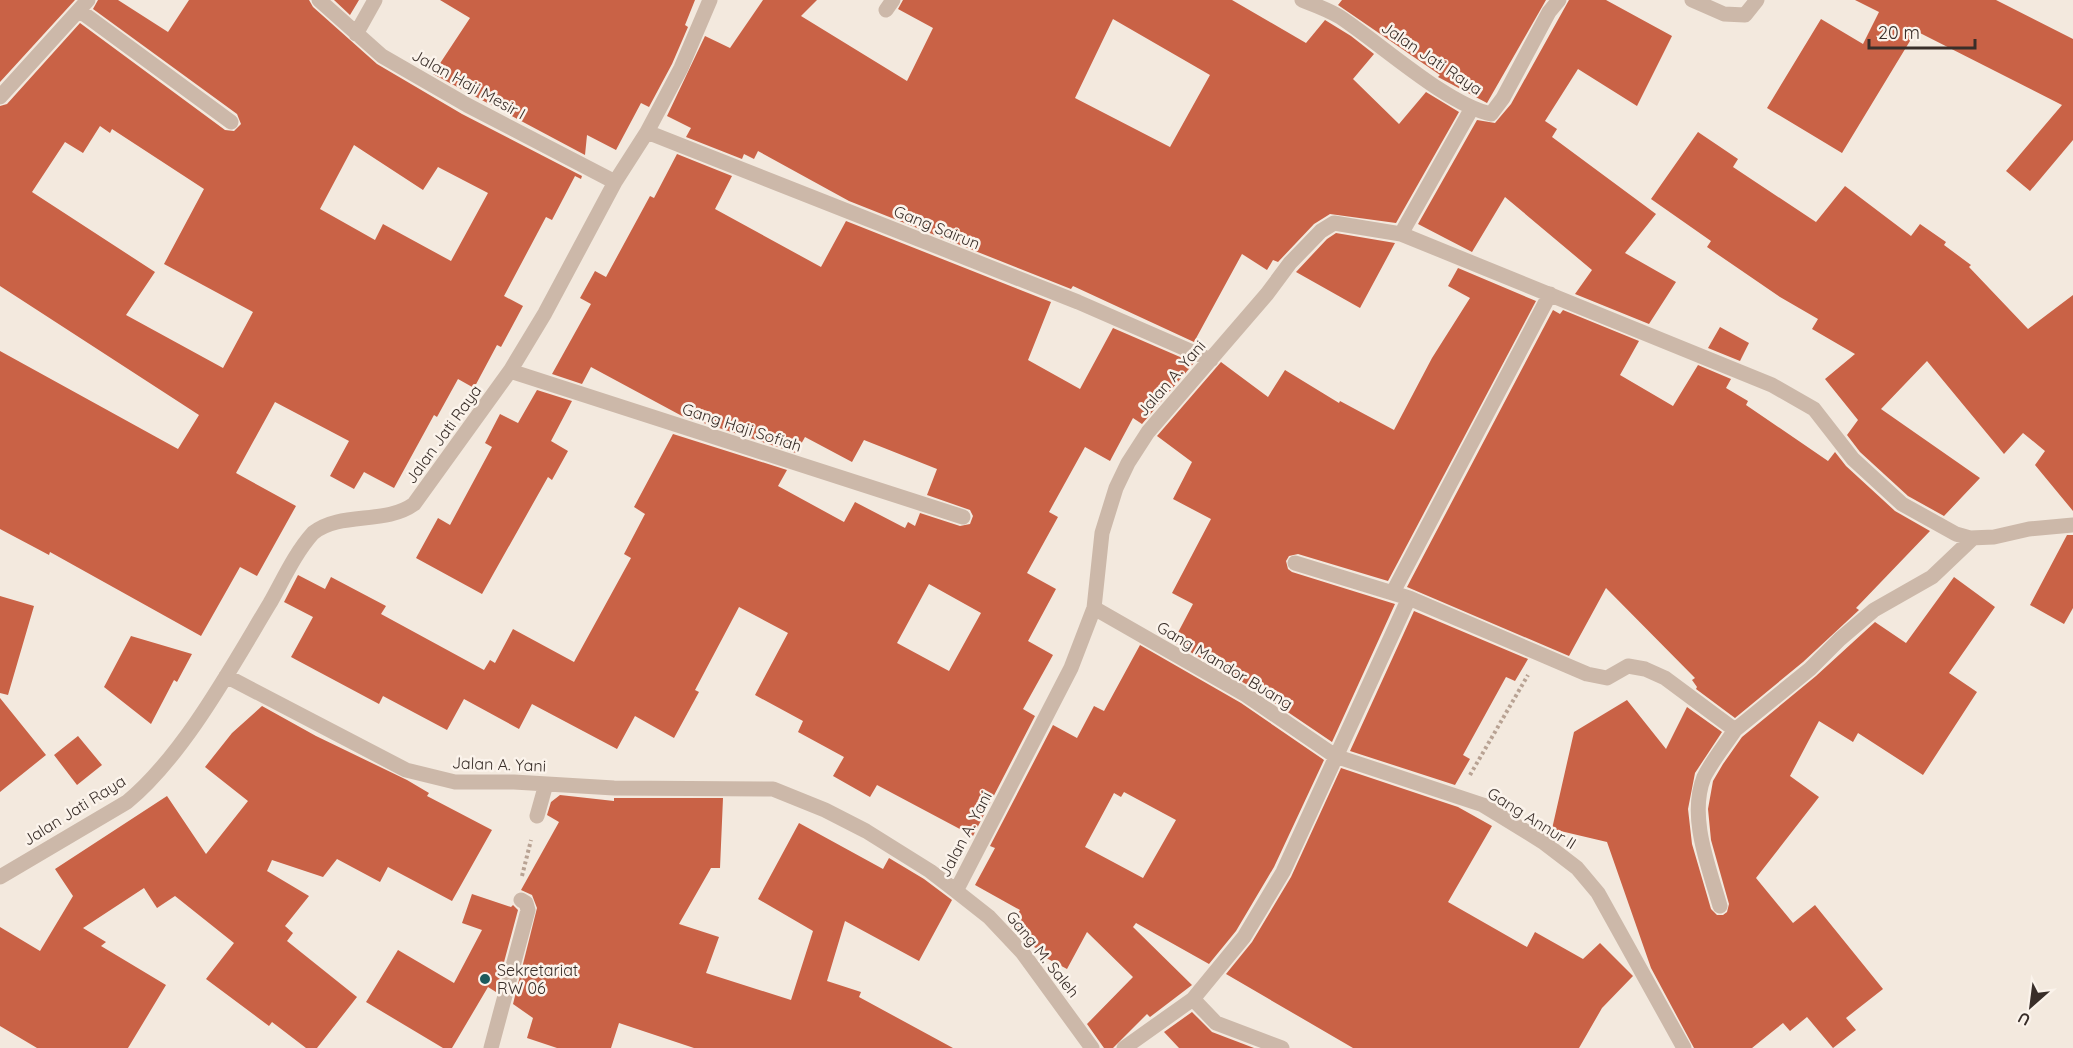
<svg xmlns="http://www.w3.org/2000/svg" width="2073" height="1048" viewBox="0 0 2073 1048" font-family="Quicksand,sans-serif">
  <rect width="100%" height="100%" fill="#f3e9de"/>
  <path fill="#c96246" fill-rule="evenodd" d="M0,0H75L0,82Z
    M98,0H118L168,32L189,0H309L313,7L377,64L462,114L582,176L581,179L575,176L552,220L546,217L504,296L523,306L501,347L497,345L474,388L458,379L437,417L434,415L394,488L364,472L354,489L330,476L349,441L275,402L236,473L296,506L257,576L240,567L201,636L50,552L49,555L0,529V351L178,449L199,415L0,286V106L7,104L80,23L225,130L234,131L241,124L237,114L93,9ZM100,126L110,133L112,129L204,189L164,264L253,312L223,368L126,315L155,272L32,192L65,142L83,153ZM354,145L423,190L438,167L488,193L451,261L383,224L375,240L320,209Z
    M334,0H359L350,15Z
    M440,0H695L685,25L688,27L672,64L649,107L641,103L616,150L587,135L585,155L433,74L470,18Z
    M763,0H817L801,16L907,81L933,28L898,9L903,0H1232L1306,43L1325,20L1351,36L1374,54L1353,79L1399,124L1426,92L1459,112L1396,223L1330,214L1314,224L1278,262L1273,260L1267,270L1242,254L1194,342L1073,286L1071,289L849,201L758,151L754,159L744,154L742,159L686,137L691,128L667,116L705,36L730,48ZM1113,19L1210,75L1170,147L1075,98Z
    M1342,0H1546L1487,103L1438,77L1440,75L1338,5Z
    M1569,0H1606L1672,36L1637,106L1578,69L1545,121L1557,129L1552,137L1656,214L1625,253L1676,282L1649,324L1575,294L1592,270L1505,197L1472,252L1418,224L1477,120L1495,123L1511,104Z
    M1855,0H1996L2073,39V140L2030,191L2006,171L2062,105L1916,31L1842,153L1767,108L1821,19L1863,44L1879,12Z
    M1698,132L1738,159L1733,167L1816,222L1845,186L1911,236L1920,224L1946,242L1944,245L1971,265L1969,267L2028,329L2073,295V511L2035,465L2045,451L2023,433L2004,454L1927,361L1881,409L1980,478L1944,516L1908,496L1860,452L1847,435L1858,420L1825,379L1855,354L1812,329L1818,319L1780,297L1707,247L1711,241L1651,199Z
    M677,154L732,176L715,209L821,267L846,221L1051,302L1028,360L1080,389L1113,328L1194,363L1142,424L1133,418L1110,461L1085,447L1049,512L1058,517L1027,573L1056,589L1028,641L1053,655L1023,709L1035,716L973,836L877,785L870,797L833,776L844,757L798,732L803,721L755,695L788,633L739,607L695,690L699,692L674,738L635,716L617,749L532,704L519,729L464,699L447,730L383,696L379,704L291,657L313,617L284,602L298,575L325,589L331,577L386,606L381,614L484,670L490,660L495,663L513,629L574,662L631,558L624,554L645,514L634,507L673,434L787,470L778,486L844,522L855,502L905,528L908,522L915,526L920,513L960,526L970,524L973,516L970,510L927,495L937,469L864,440L852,462L805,437L796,453L682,416L591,367L582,384L552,374L591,304L580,298L595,271L606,277L650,196L654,198ZM929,584L981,613L949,671L897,643Z
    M1336,233L1395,243L1360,308L1296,272L1327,239Z
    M1458,268L1536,301L1388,581L1298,554L1289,556L1286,561L1288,569L1292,572L1395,604L1332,742L1251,687L1173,642L1193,604L1172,593L1211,519L1173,499L1192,462L1157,436L1221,362L1268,397L1285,370L1339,403L1340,401L1394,430L1432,358L1470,298L1448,286Z
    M1553,310L1560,314L1563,310L1639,341L1620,375L1673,406L1698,365L1731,379L1726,388L1748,401L1746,405L1828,461L1835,452L1846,466L1895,511L1930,531L1856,608L1859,610L1803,662L1735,718L1696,689L1697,687L1692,680L1695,678L1606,588L1569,656L1407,587Z
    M1720,327L1749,343L1740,361L1708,348Z
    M537,390L572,401L551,441L568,451L552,480L548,477L482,594L416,558L438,518L450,525L492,447L485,443L500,414L518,423Z
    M2067,535H2073V608L2064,624L2030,605Z
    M1954,577L1995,607L1949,673L1977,692L1923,775L1858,733L1853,742L1819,721L1790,776L1819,797L1756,878L1793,923L1815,905L1883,989L1846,1018L1856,1030L1833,1048L1807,1017L1790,1031L1783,1023L1752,1048H1694L1651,968L1607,842L1552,829L1574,732L1627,700L1666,749L1687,707L1722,732L1695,773L1688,809L1692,844L1711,909L1717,915H1723L1727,912L1729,904L1711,840L1708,809L1713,781L1723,764L1742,737L1816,676L1875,622L1906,643Z
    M0,596L34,606L8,695L0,693Z
    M1414,611L1528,659L1515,681L1506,677L1463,755L1470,759L1455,785L1350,751Z
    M131,636L192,654L177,682L174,680L151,724L104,687Z
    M1140,645L1241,703L1324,760L1274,867L1236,931L1209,964L1136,923L1133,927L1192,985L1150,1017L1147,1014L1113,1048H1104L1087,1024L1133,977L1087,932L1067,969L1035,952L1036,948L1028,944L1011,926L1020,910L975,885L995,848L990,846L1053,725L1077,738L1094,706L1104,711ZM1124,792L1176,820L1143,878L1085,847L1114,793L1121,797Z
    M0,698L46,755L0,792Z
    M262,706L316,736L407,780L429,793L427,796L492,830L452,901L388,867L380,882L337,859L323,877L272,860L267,871L309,896L285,926L293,933L287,941L357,997L317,1048H306L272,1022L269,1026L206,979L234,943L175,896L157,908L144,888L83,928L106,942L101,946L166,985L128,1048H37L0,1026V927L40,951L73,896L55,869L167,796L206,854L248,801L205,767L232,733Z
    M78,736L102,765L77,785L54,755Z
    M1341,768L1458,807L1492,826L1448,902L1527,947L1535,932L1583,959L1600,943L1633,976L1602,1008L1579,1048H1353L1226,974L1252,942L1291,877Z
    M560,795L614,801V798H723L720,868H711L679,924L719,937L706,973L791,1000L813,931L758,899L799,823L883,869L889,858L924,879L952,900L919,961L845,921L827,981L861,992L859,997L953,1048H694L619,1023L611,1048H557L527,1038L533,1018L513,1004L537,908L532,895L521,890L559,822L547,815L551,802Z
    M472,894L511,907L513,905L518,910L496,992L488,987L452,1048H443L366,1002L398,950L454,983L482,930L462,923Z
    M1192,1012L1212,1032L1254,1048H1179L1164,1032Z"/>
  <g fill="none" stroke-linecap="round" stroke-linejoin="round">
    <path stroke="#b8a293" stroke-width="4" stroke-dasharray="3 3" stroke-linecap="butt" d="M1470,775L1528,675
      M522,876L531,840"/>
    <path stroke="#ccb8a9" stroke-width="15" d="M319,0L382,56L467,105L615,182
      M1302,0C1315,5 1329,10 1340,17C1381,44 1446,104 1491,114L1503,98L1549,12L1559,0
      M1692,0L1724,14L1745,15L1757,0
      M886,10L893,0
      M80,11L231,122
      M356,34L375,0
      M0,97L88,0
      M647,132L1078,302L1211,360
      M1401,234L1472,108
      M510,371L963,517
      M1295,563L1409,598L1587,674L1607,678L1628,666L1645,669L1665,678L1735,730C1725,745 1712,761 1704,777C1688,817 1709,867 1720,906
      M1393,592L1550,294
      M1094,608L1246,695L1335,756L1483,805L1543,842L1577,868L1598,893L1684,1048
      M226,676L406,770L455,782H514L614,788L773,789L825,810L866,831L930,871L956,891L1071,668L1094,608L1102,533L1116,488L1128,463L1148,432L1267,294L1290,263L1321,231L1334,223L1401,234L1772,385L1814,409L1853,459L1902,504L1956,534L1970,538L1994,537L2029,529L2073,525
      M1735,730L1810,669L1840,639L1874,610L1932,577L1973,538
      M537,816L546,784
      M0,877L127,802C184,755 232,666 270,603C283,580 295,553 313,533C341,511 385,525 414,504L510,371L545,313L615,182L647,132L681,68L710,0
      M956,891L989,917L1022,952L1092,1048
      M1193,999L1216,1023L1282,1048
      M491,1048L528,910L526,903L521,900
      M1124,1048L1193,999L1244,937L1283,872L1409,598"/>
  </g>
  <circle fill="#1d5a5c" stroke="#fbf3eb" stroke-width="2" cx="485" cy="979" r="6"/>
  <g text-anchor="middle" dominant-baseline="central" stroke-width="5" stroke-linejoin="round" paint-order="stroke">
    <g font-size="16" fill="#392e29" stroke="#fbf3eb">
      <text transform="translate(1432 58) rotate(34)">Jalan Jati Raya</text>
      <text transform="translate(469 84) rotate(29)">Jalan Haji Mesir I</text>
      <text transform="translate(937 227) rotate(22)">Gang Sairun</text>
      <text transform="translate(1171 378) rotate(-49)">Jalan A. Yani</text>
      <text transform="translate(742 427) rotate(18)">Gang Haji Sofiah</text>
      <text transform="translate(443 434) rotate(-54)">Jalan Jati Raya</text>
      <text transform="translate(1225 665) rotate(31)">Gang Mandor Buang</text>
      <text transform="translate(499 764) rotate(2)">Jalan A. Yani</text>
      <text transform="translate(74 810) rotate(-32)">Jalan Jati Raya</text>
      <text transform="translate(1532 818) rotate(32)">Gang Annur II</text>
      <text transform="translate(965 834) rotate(-62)">Jalan A. Yani</text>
      <text transform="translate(1043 954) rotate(51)">Gang M. Saleh</text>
    </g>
    <g font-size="16" fill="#392e29" stroke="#fbf3eb" text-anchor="start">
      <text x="497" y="970">Sekretariat<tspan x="497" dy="18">RW 06</tspan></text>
    </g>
  </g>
  <g transform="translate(2031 1006) rotate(208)" stroke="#fbf3eb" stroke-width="4.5" paint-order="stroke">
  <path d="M0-4.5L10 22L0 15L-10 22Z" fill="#392e29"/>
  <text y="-9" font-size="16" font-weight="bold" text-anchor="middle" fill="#392e29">U</text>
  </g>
  <path d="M1869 39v9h106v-9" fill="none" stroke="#392e29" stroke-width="3"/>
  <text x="1878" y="39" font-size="18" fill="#392e29" stroke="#fbf3eb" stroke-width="4.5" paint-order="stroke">20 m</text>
</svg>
